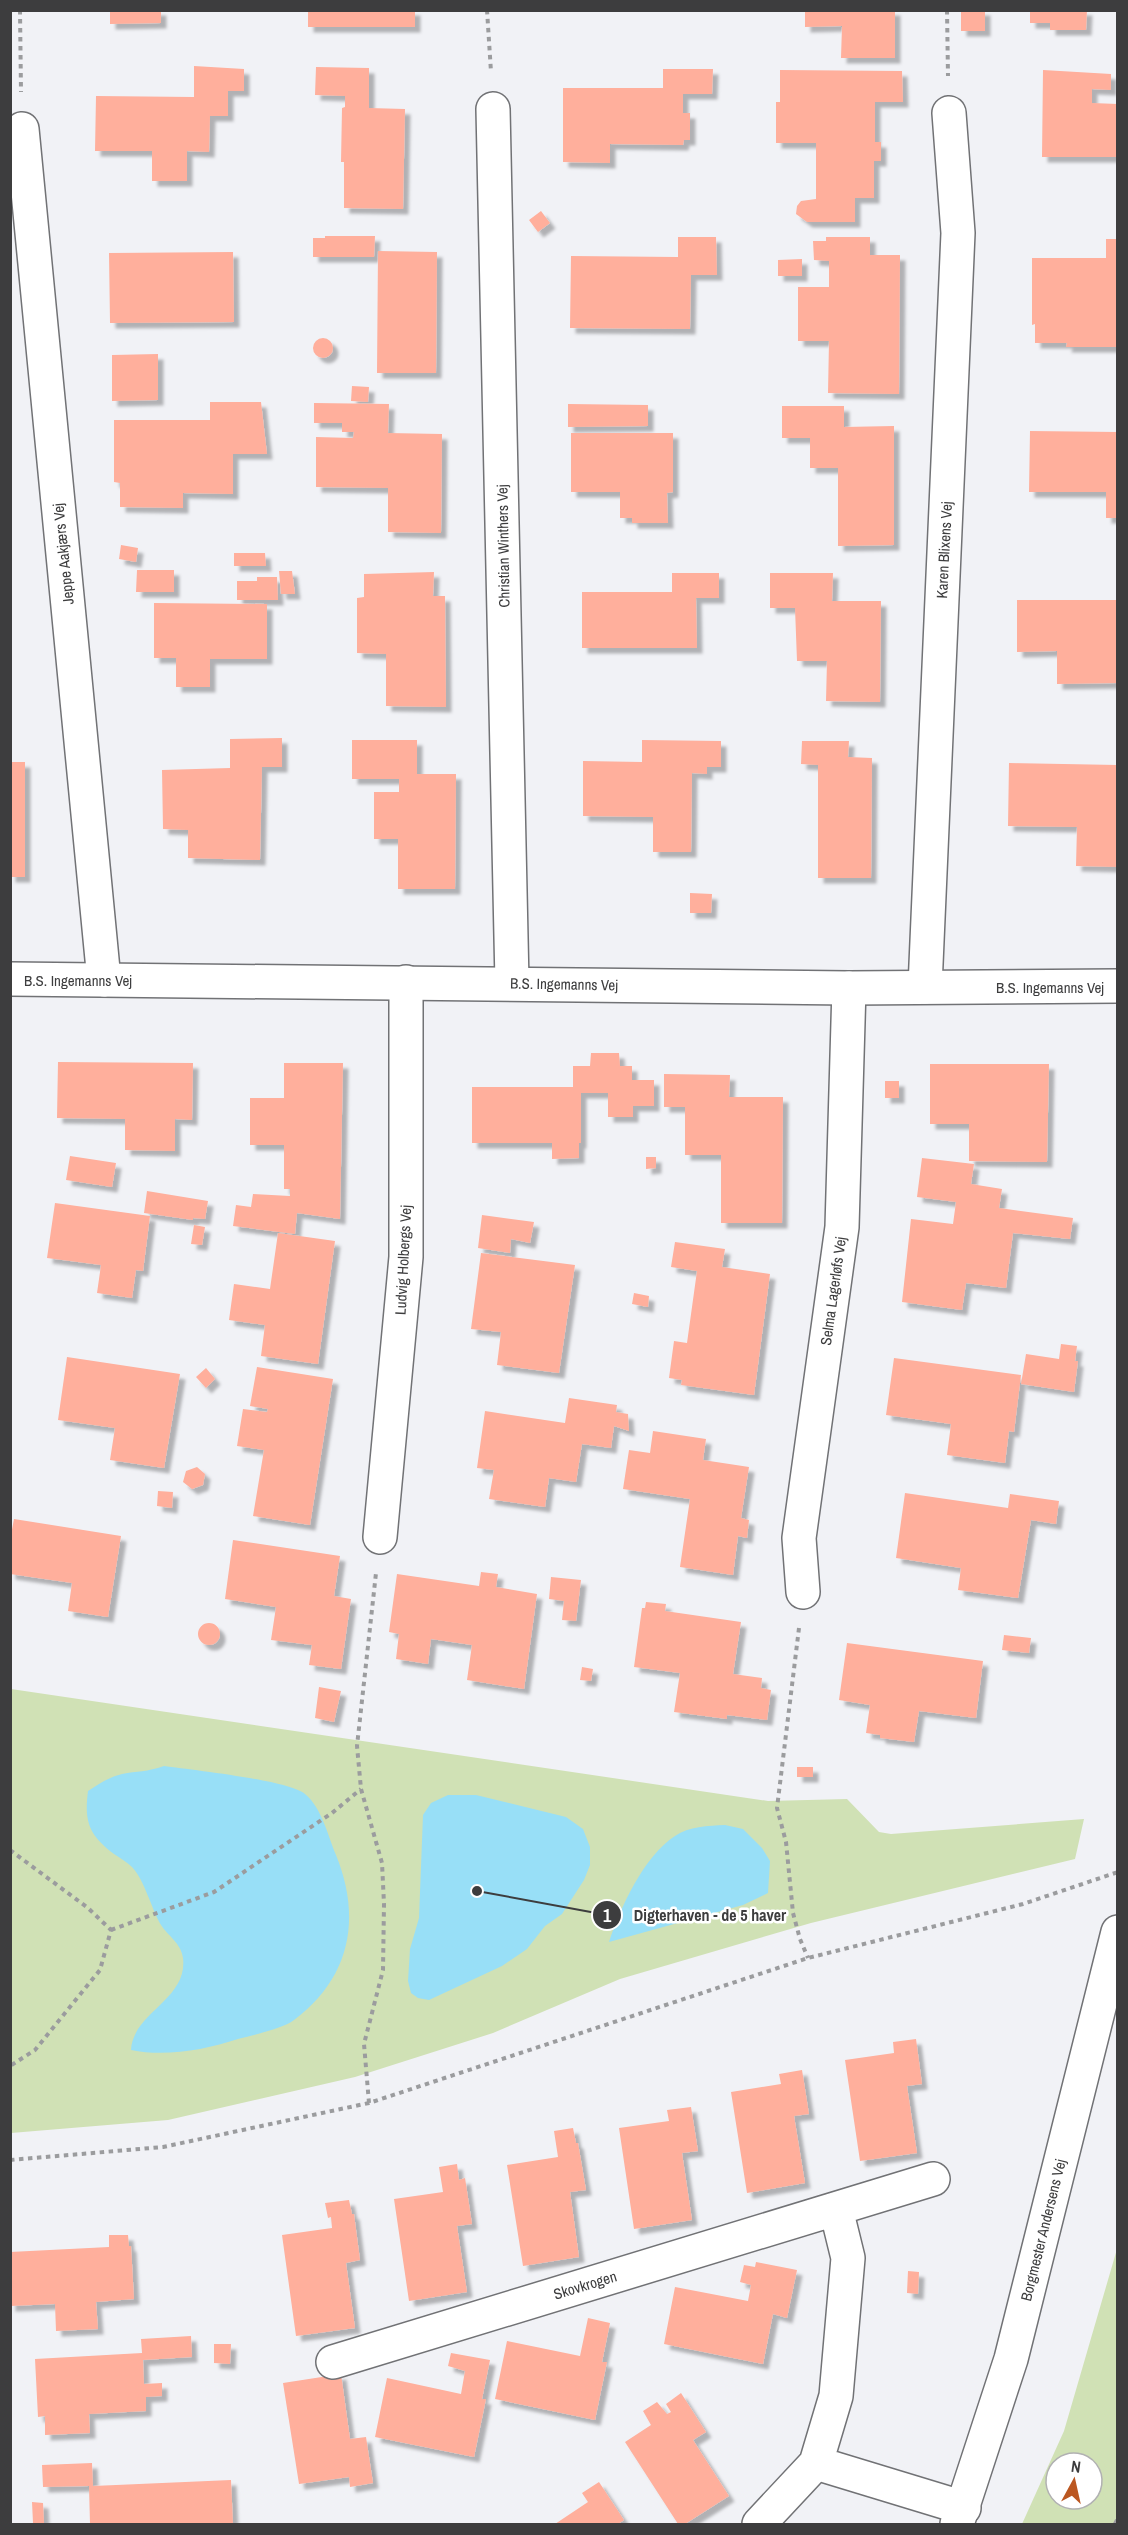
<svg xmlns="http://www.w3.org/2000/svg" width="1128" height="2535" viewBox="0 0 1128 2535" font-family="'Archivo Narrow',sans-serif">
  <defs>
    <filter id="shadow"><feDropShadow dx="5.5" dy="5.5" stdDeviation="1.5" flood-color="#0004"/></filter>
  </defs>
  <rect width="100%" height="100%" fill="#f1f2f6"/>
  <path fill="#d0e1b5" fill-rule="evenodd" d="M11,1689L768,1801L847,1799L879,1832L891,1834L1084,1819L1075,1859L811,1923L620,1979L493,2033L355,2077L168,2120L11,2133Z
    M1117,2249V2524H1022L1064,2431ZM1056,2463H1092V2499H1056Z"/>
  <path fill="#98dff7" d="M164,1766C192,1770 288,1780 305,1794C322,1808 328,1836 336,1855C362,1919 350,1978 294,2020C282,2029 253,2035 238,2039C205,2050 165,2057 131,2050C133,2012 188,2000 183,1958C181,1943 168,1936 161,1925C151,1908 145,1881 132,1867C127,1862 120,1858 114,1854C89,1835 84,1822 88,1791C99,1784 109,1777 122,1774C137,1771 147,1772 164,1766Z
    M448,1795H476L566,1817L583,1829L590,1847V1865L584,1880L562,1914L545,1926L527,1949L502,1966L429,2000L418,1998L411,1993L408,1981L410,1949L419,1918L423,1815L431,1803Z
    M725,1825L743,1829L762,1848L770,1861L768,1893L743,1905L609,1942C620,1908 644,1856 675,1836C689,1826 708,1826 725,1825Z"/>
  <path fill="#ffaf9c" filter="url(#shadow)" d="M110,10H161V23L110,24Z
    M308,10H415V27H308Z
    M805,10H895V58H841L842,26L805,27Z
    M961,10H985V31H961Z
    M1030,10H1087L1086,30H1050V23H1030Z
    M194,66L244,69V91H228V116H210L209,152L187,151V181H152V151H95L96,96L194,97Z
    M316,67L369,68V108L405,109L403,209L344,208V162H341L342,108L345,107V96L315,95Z
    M663,69H713L712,94H683V113H690V140H684L683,145L610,144V163L563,162V88H663Z
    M780,70L902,71L903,102H875V142H881V161H874V198H855V222H807L796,214L797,206L801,201L816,199V143H776V102H780Z
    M1043,70L1111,74V90L1092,89V103L1118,104V157H1042Z
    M541,211L550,223L538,232L529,220Z
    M325,236H375L374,257H313V238H325Z
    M678,237H716L717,275H691L690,329L570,328L571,256L678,257Z
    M826,237H870V255H900L899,394L828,393L829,341H798V287H829V261L814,260L813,241H826Z
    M1106,239H1118V347H1066L1067,343H1035V324L1032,325V258H1106Z
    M378,251L437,252L436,373H377Z
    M233,252L234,322L110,323L109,253Z
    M802,259V276H778V260Z
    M313 348a10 10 0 1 1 20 0a10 10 0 1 1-20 0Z
    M158,354V400L112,401V355Z
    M352,386L369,387L368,402L351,401Z
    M210,402H261L267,454H233V494L183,493V508L120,507V483L114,482V420H210Z
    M314,403L389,404L388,433L442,434L441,533L388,532V488L316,487V437L353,438L354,432H342V423H314Z
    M568,404L648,405V426L568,427Z
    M782,406H844V427L894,426V545L838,546V468H810V438H782Z
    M1030,431L1118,432V518H1106V492H1029Z
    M571,433H673V492L667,493L668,523H632V518H620V492H571Z
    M121,545L138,548L136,562L119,559Z
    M234,553H265L266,566H234Z
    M137,570H174V592H136Z
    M279,571H292L295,594H281Z
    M434,572L433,596H445L446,707L386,706V654L357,653V598L364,597V574Z
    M672,573H719V598H696L697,648H582V592H672Z
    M770,573H833L832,601H881L880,702L826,701L827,661H797L795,608H770Z
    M257,577H277L278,600H237V581H257Z
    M1017,600H1118L1117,683L1057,684V651L1017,652Z
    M154,603L267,604V659H210V687H176V658H154Z
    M282,738V767H262L260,860L188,858V830L163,829L162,770L230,768V739Z
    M352,740H417V774H456L455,889H398V839H374V792H399V779H352Z
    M642,740L721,741V767H707V774L692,773L691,852H653V817L583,816V761L642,762Z
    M802,741H849L848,757L872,758L871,878H818V765L801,764Z
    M10,762H25V877H10Z
    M1009,763L1118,765V867L1076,866L1077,827L1008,826Z
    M690,893L712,894L711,913H690Z
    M591,1053H619L620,1066H632V1080H654V1106H633V1117H608V1093H581V1143H579V1158L552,1159V1143H472V1087H573V1066H590Z
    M58,1062L193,1063L192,1120L175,1119V1151L125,1150V1119L57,1118Z
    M284,1063H343L340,1219L297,1213L295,1234L233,1226L236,1205L251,1207L253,1194L290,1196V1189H284V1145H250V1098H284Z
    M930,1064H1049L1047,1162L969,1161V1124H930Z
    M664,1074L730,1075L729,1097H783L782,1223H721V1155H685V1107H664Z
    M885,1081H899V1098H885Z
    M70,1156L116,1163L112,1187L66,1180Z
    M646,1157H656V1168L646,1169Z
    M922,1158L974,1164L971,1184L1002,1189L999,1208L1073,1218L1070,1239L1013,1233L1006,1288L966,1283L962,1310L902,1302L911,1219L953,1224L956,1202L917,1197Z
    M147,1191L208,1201L205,1219L193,1218V1220L144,1213Z
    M55,1203L150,1216L143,1271L136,1270L132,1298L97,1293L101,1265L47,1258Z
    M482,1215L534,1222L530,1243L511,1239L510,1253L478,1248Z
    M194,1225L205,1227L202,1245L191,1244Z
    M278,1233L335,1241L318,1364L261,1356L265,1325L229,1320L234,1284L270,1289Z
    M675,1242L725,1249L722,1267L770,1274L754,1395L681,1385L682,1380L669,1378L674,1341L687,1343L697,1271L671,1267Z
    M481,1253L575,1265L559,1373L497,1365L501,1332L471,1329Z
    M634,1293L649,1296L648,1307L632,1304Z
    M1061,1344L1077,1346L1075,1361H1078L1074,1392L1021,1384L1026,1354L1059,1359Z
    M67,1357L180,1374L164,1468L110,1460L115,1428L58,1420Z
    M894,1358L1021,1375L1014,1432L1009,1431L1005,1463L947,1455L951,1424L886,1415Z
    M257,1367L333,1379L310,1525L253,1516L264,1450L237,1446L243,1409L267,1412L268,1409L250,1406Z
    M206,1368L215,1379L206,1388L196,1377Z
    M569,1398L617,1405L616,1412L628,1414L629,1431L614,1426L611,1448L582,1444L576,1482L549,1478L545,1507L489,1499L494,1470L477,1468L485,1411L565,1423Z
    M653,1431L706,1439L703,1460L749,1467L741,1518L749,1520L747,1538L738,1536L733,1575L680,1567L690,1499L623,1489L629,1450L650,1453Z
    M197,1467L205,1474L203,1485L192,1489L183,1482L186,1471Z
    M158,1491L173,1492L172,1508L157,1506Z
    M905,1493L1008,1508L1010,1494L1059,1501L1056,1524L1031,1520L1018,1598L958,1590L961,1568L896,1558Z
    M14,1519L121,1536L108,1617L68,1611L72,1583L10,1574V1540Z
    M233,1540L340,1556L334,1596L351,1599L341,1669L309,1665L312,1645L271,1640L276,1607L225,1599Z
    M481,1572L498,1574L496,1587L537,1594L524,1689L467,1680L472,1645L431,1639L428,1664L396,1659L399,1634L389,1632L397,1574L479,1586Z
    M551,1577L581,1580L576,1621L562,1620L564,1601L549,1599Z
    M646,1602L666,1604L665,1611L741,1622L733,1674L762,1678L761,1688L771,1690L767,1720L727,1715V1719L674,1712L680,1673L634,1667L642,1608H645Z
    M198 1634a11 11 0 1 1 22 0a11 11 0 1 1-22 0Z
    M1004,1635L1031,1638L1029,1653L1002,1650Z
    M847,1643L983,1661L976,1718L919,1711L914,1742L880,1738V1735L866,1733L870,1705L839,1700Z
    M582,1667L593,1669L591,1681L580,1680Z
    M319,1687L341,1691L334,1722L315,1718Z
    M797,1767H813V1777H797Z
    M916,2039L922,2084L907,2086L917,2153L860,2161L845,2060L894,2053L893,2042Z
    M802,2070L809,2114L794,2116L805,2183L747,2193L731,2092L781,2084L779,2074Z
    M691,2107L698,2151L682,2153L692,2220L634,2229L619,2128L669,2121L667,2110Z
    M573,2128L576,2143H578L586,2190L570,2192L579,2257L523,2266L507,2165L558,2157L554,2131Z
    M457,2164L459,2180L465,2178L472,2224L457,2226L467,2292L409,2301L394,2199L443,2192L439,2167Z
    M349,2200L352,2214H354L360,2260L346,2263L355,2328L296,2336L282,2235L332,2228L331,2217L328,2218L325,2203Z
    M109,2235H128L129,2246H131L134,2299L96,2302L98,2329L56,2331L55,2304L10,2306V2252L109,2247Z
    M756,2262L797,2270L787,2318L773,2314L763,2364L664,2344L675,2287L748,2301L751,2285L740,2282L744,2265L755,2267Z
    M908,2271L919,2272L918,2294L907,2293Z
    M588,2318L610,2323L602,2362H607L595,2420L495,2399L507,2341L580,2356Z
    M191,2336L192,2357L143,2360L144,2384L162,2383V2396L146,2397V2411L89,2414L90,2433L45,2435V2416L38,2417L35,2359L142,2353L141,2339Z
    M214,2344H231L230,2364L214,2363Z
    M451,2353L490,2360L482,2399H486L474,2457L375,2437L387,2378L461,2394L465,2371L448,2366Z
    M341,2374L350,2439L366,2437L373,2483L350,2487L349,2477L299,2484L283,2383Z
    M681,2393L706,2432L693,2440L729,2496L685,2524H678L625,2442L651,2425L643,2411L657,2402L667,2414L671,2412L666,2404Z
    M92,2463L93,2486L231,2480L233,2524H90L89,2486L43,2487L42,2465Z
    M599,2482L624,2520L618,2524H555L588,2502L582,2493Z
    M32,2502L43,2503L44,2523H33Z"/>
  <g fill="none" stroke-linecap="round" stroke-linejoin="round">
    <g stroke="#717275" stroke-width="36">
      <path id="minor" d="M493,109L512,983
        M22,129L104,980
        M925,987L958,233L949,113
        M380,1537L406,1257V982
        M803,1592L799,1538L842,1227L849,988
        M333,2362L933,2179
        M816,2463L964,2508
        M759,2524L816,2463L836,2396L848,2258L836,2209"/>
    </g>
    <g stroke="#717275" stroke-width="36">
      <path id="tertiary" d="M10,979L849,988L1118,986
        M957,2524L1011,2359L1118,1932"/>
    </g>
    <path stroke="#9b9c9e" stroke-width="4" stroke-dasharray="4.5 4.5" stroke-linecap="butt" d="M20,10L21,92
      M487,10L491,72
      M947,10L948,76
      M799,1628L777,1808L786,1842L793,1913L800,1939L808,1958
      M10,1850L88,1908L111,1930L100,1970L35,2050L10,2066
      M111,1930L214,1892L332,1813L361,1789
      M369,2103L364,2044L383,1970L384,1904L382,1863L361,1789L357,1746L376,1573
      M10,2160L163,2147L369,2103L808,1958L1023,1904L1118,1872
      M1115,2524L1118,2518"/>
    <use href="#minor" stroke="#fff" stroke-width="33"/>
    <use href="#tertiary" stroke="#fff" stroke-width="33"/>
  </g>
  <g text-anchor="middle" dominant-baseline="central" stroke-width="5" stroke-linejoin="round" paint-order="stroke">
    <g font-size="15" fill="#3d3d3e" stroke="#fff">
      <text transform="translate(503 546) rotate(-91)">Christian Winthers Vej</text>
      <text transform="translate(944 550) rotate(-87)">Karen Blixens Vej</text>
      <text transform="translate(63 554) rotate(-96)">Jeppe Aakjærs Vej</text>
      <text x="78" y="980">B.S. Ingemanns Vej</text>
      <text transform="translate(564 984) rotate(1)">B.S. Ingemanns Vej</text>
      <text x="1050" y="987">B.S. Ingemanns Vej</text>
      <text transform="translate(403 1260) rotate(-87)">Ludvig Holbergs Vej</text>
      <text transform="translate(833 1291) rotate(-82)">Selma Lagerløfs Vej</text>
      <text transform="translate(1043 2230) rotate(-76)">Borgmester Andersens Vej</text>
      <text transform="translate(585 2285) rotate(-17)">Skovkrogen</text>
    </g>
  </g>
  <path fill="none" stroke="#3d3d3e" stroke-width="2" d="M477 1891L607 1915"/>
  <g fill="#3d3d3e" stroke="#fff" stroke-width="2">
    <circle cx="477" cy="1891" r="6"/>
    <circle cx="607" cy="1915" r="15"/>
  </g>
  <g font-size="18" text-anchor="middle" font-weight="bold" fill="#fff">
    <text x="607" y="1922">1</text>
  </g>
  <g font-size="16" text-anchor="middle" font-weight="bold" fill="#3d3d3e" stroke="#fff" stroke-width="5" stroke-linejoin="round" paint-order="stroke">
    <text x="710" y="1921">Digterhaven - de 5 haver</text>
  </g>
  <rect width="1128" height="2535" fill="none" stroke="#3d3d3e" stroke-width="24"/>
  <g transform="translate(1074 2481) rotate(8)"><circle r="28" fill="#ffffff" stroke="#b1b1b2" stroke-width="1.5"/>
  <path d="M0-4.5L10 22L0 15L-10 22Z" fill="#bb5721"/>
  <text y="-9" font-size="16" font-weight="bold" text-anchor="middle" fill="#3d3d3e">N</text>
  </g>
</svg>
